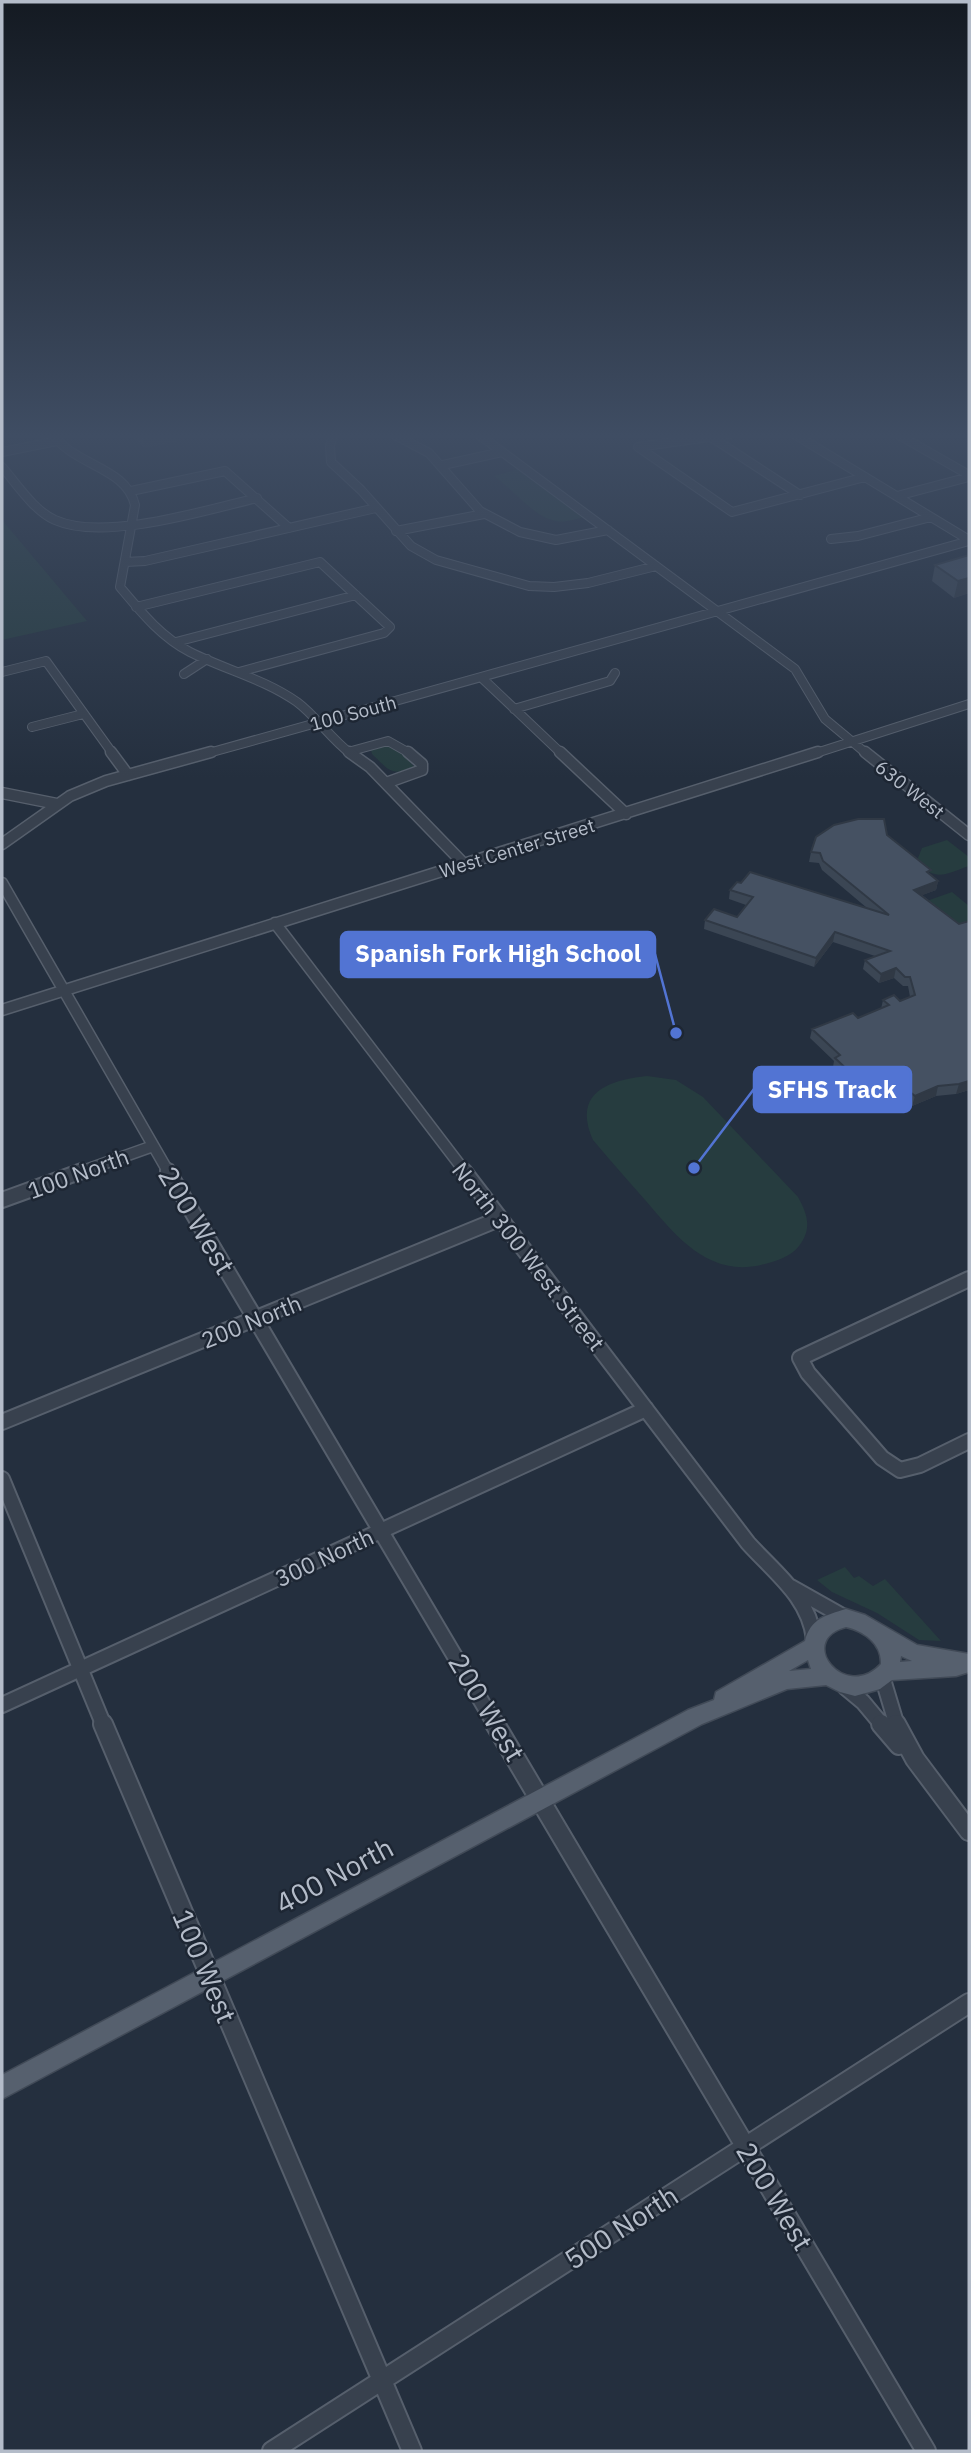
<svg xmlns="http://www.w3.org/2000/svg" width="971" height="2453" viewBox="0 0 971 2453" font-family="'IBM Plex Sans',sans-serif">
  <rect width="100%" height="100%" fill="#242f3e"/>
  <path fill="#263c3f" d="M519,469L584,517C576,519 564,523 556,521C533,517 513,489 494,476Z
    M2,520L87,621L2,640Z
    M391,745L397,747L415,768C390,776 390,771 372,754L371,750Z
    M947,840L969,857V866C945,874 938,882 916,863L922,848Z
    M952,892L969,906V929L957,934L918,904Z
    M647,1076L676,1080L703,1097L798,1197C808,1215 812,1229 799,1246C791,1257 774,1262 761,1265C708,1277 676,1236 646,1201C628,1181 610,1160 593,1140C572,1093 608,1080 647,1076Z
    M845,1567L854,1578L859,1576L873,1586L885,1579L941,1641L919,1640L877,1613L832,1592L817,1580Z"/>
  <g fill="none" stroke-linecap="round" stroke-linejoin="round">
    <g stroke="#565f6c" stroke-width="10">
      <path id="minor-far3" d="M52,434C77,467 126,467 135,505L120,587C141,612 161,637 190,652C226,670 264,679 297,702C316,716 330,738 351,754
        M333,434L330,446L331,462L361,490L411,546L436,560L529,586L554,587L588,583L656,566
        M393,434L429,453L480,511L520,532L556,540L608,530
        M478,434L795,669L825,719L867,754
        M794,434L969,540
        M897,434L969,475
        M711,437L800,495
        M638,447L732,512L865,477
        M638,447L730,434
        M2,452L57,441
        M443,465L502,452
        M2,467C17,484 34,511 55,520C104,542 206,510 257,498
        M131,491L225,471L289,528
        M897,496L969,477
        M396,531L484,514
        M831,539L858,536L931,517
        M125,562L145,561L376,508
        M136,607L320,562L390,627L384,633L239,672
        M176,642L356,595
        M2,672L46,661L113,754
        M184,674L207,659
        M482,678L562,754
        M514,709L610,681L615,673
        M32,727L83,714
        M348,752L388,741L411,754
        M205,754L969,541
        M813,754L969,704"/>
    </g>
    <g stroke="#565f6c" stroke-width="13">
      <path id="minor-far2" d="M111,752L128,775
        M349,752L370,767L465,865
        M560,752L626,814
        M865,752L969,835
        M386,783L422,770V764L408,752
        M2,793L57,804
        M2,844L70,796L106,781L211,752
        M2,883L169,1173
        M275,923L466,1173
        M2,1010L818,752
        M77,1173L153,1146"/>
    </g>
    <g stroke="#565f6c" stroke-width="18">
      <path id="minor-far1" d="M168,1171L496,1726
        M464,1171L748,1543C775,1573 809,1597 814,1639
        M2,1200L82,1171
        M969,1279L800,1358L808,1373L882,1458L900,1470L920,1465L969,1441
        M2,1422L499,1219
        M2,1479L104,1726
        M791,1587L846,1618
        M882,1676L897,1726
        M845,1687L863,1702L883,1726
        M2,1705L646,1409"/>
    </g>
    <g stroke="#565f6c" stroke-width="22">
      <path id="minor" d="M103,1724L412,2451
        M495,1724L926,2451
        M881,1724L899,1745
        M896,1724L915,1759L969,1831
        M272,2451L969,2003"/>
    </g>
    <g stroke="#414a57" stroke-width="3">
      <path id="major" d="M846,1609L865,1615L917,1645L969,1654V1672L956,1676L892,1680L880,1689L855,1696L840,1692L826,1685L787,1689L702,1724L2,2099V2075L688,1710L714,1700L716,1692L805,1641C810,1619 826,1615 846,1609ZM846,1627C864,1631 882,1644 881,1664C845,1703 795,1640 846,1627ZM901,1656L912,1661L900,1662ZM808,1660L811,1669L789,1671Z"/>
    </g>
    <use href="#minor-far3" stroke="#38414e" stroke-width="8"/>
    <use href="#minor-far2" stroke="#38414e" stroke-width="10"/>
    <use href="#minor-far1" stroke="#38414e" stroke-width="14"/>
    <use href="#minor" stroke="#38414e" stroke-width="18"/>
    <use href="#major" fill="#56606e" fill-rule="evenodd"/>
  </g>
  <path fill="#3b4654" d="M131,434H177L178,441L144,448Z
    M969,547V593L954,598L932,581L935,565L967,556Z
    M887,835L938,881L936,890L922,895L959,924L969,921V1090L956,1094L936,1096L912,1106L903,1097L876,1108L833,1067L834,1061L810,1038L812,1029L858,1018L881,1009L883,1000L900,1001L910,997L908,986H903L894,978L879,983L863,969L865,960L875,956L833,942L814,967L704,929L705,920L737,917L746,905L729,899L730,890L741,883L867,908L822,870L819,863L809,862L811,852Z"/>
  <path fill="#303945" d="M142,434H177L178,441L144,448Z
    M969,578V593L954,598L958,581Z
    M938,881L936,890L912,899L914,890Z
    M835,932L833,942L814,967L816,958Z
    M896,968L894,978L879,983L881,974Z
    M969,1081V1090L956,1094L959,1084Z
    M938,1086L936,1096L912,1106L915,1096Z
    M905,1088L903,1097L876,1108L878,1099Z"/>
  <path fill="#455162" stroke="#303945" stroke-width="2" d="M969,555V578L958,581L935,565Z
    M858,819H884L887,835L931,870L927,872L938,881L914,890L959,924L969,921V1081L959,1084L938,1086L915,1096L905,1088L878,1099L835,1058L840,1055L812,1029L853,1013L858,1018L889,1005L883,1000L894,995L900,1001L915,995L910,977H905L896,968L881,974L865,960L890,951L835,932L816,958L705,920L714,909L737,917L753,897L730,890L737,882L741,883L750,872L889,915L823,861L820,853L811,852L816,837L834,825Z"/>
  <linearGradient id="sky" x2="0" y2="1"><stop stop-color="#141a22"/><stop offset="0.56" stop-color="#3f4d63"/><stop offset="1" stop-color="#3f4d63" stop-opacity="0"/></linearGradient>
  <rect width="971" height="778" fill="url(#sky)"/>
  <g text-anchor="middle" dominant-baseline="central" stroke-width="5" stroke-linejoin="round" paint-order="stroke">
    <g font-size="19" fill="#b4bcc9" stroke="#1d2633">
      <text transform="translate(353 713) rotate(-15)">100 South</text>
      <text transform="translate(910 789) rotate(38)">630 West</text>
      <text transform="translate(517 848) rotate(-17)">West Center Street</text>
    </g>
    <g font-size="23" fill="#b4bcc9" stroke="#1d2633">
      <text transform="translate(78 1173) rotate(-20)">100 North</text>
      <text transform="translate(529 1256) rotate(52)">North 300 West Street</text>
      <text transform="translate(251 1321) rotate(-22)">200 North</text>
      <text transform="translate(324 1557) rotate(-25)">300 North</text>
    </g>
    <g font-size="28" fill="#b4bcc9" stroke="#1d2633">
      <text transform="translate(197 1220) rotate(59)">200 West</text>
      <text transform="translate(487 1707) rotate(59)">200 West</text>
      <text transform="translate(334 1875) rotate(-28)">400 North</text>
      <text transform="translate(205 1966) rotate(67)">100 West</text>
      <text transform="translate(775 2196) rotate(59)">200 West</text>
      <text transform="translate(621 2227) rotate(-33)">500 North</text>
    </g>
  </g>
  <path fill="none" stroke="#5274d3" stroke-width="2.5" d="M676 1033L655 954M694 1168L754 1089"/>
  <g fill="#5274d3" stroke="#1d2633" stroke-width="2.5">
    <circle cx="676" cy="1033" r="7"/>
    <circle cx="694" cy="1168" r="7"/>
  </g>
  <g fill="#5274d3" stroke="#5274d3" stroke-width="2.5">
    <rect x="341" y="932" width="314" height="45" rx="7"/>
    <rect x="754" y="1067" width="157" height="45" rx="7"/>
  </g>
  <g font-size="24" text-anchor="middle" font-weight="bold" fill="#fff">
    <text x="498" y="962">Spanish Fork High School</text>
    <text x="832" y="1098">SFHS Track</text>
  </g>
  <rect width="971" height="2453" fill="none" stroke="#b4bcc9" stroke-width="7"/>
</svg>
